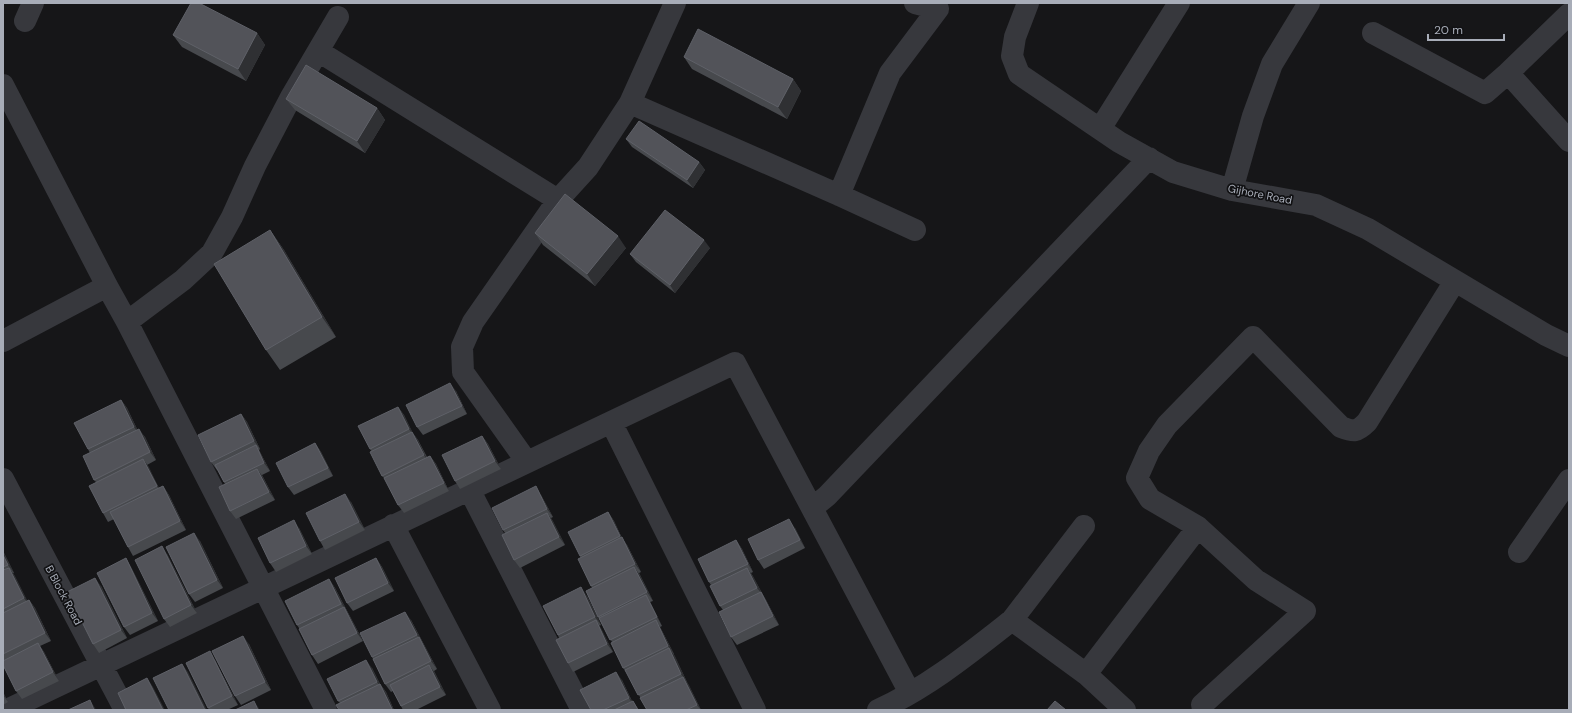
<svg xmlns="http://www.w3.org/2000/svg" width="1572" height="713" viewBox="0 0 1572 713" font-family="'DM Sans',sans-serif">
  <rect width="100%" height="100%" fill="#161618"/>
  <g fill="none" stroke-linecap="round" stroke-linejoin="round">
    <path stroke="#37383d" stroke-width="22" d="M1028,3L1015,37L1012,56L1019,74L1119,142L1173,172L1232,190L1316,205L1368,229L1546,335L1569,346
      M25,21L33,3
      M1373,33L1485,93L1508,73L1569,141
      M318,51L558,200
      M1508,73L1569,14
      M3,85L107,286L127,322L326,710
      M630,103L839,195L915,230
      M1100,129L1179,3
      M1232,190L1253,116L1272,64L1309,3
      M839,195L890,73L938,9L915,3
      M127,322L183,280L212,253L232,217L255,166L291,97L338,17
      M3,341L107,286
      M611,422L755,710
      M527,462L463,372L462,347L473,322L558,200L588,167L630,103L675,3
      M3,479L125,710
      M469,489L582,710
      M812,508L827,496L1149,158
      M393,525L490,710
      M1198,527L1150,499L1137,478L1149,451L1167,425L1253,337L1341,427C1354,432 1357,432 1367,422L1455,281
      M1519,552L1569,480
      M1012,620L1084,526
      M1086,674L1198,527L1256,580L1305,611L1202,705
      M7,710L735,363L910,693
      M878,710C927,688 970,653 1012,620L1086,674L1125,710"/>
  </g>
  <path fill="#47494d" d="M257,33L265,45L246,81L182,47L173,35Z
    M684,57L793,79L801,91L787,119L692,69Z
    M286,99L377,108L385,120L365,153L295,110Z
    M626,139L699,162L705,170L693,188L632,147Z
    M270,230L284,250L336,337L280,370L266,350Z
    M535,233L626,248L595,286L543,245Z
    M710,248L675,293L636,262L630,254Z
    M456,391L467,414L423,435L417,427Z
    M121,400L127,408L137,429L145,437L156,460L147,465L159,488L163,486L169,495L186,530L133,556L128,547L114,519L108,522L103,513L96,482L94,480L90,453L88,449Z
    M398,407L404,415L412,432L418,440L427,457L430,456L436,464L449,491L404,513L398,505L385,479L382,476L372,452L370,449Z
    M241,414L247,422L260,449L259,450L261,454L270,471L262,475L275,500L236,519L230,511L225,484L218,470H217L211,462Z
    M482,436L488,444L501,469L460,489L455,481Z
    M315,443L321,452L333,476L294,495L288,487Z
    M541,495L553,517L551,518L565,545L520,568L514,560L505,533L503,530Z
    M351,502L365,530L325,550L320,541Z
    M608,512L614,521L622,538L627,545L641,572L639,573L653,601L650,602L662,626L660,627L674,654V655L687,682L701,710H647L627,673L623,668L612,642L598,617L592,588L580,556Z
    M299,528L312,554L276,572L270,563Z
    M795,528L805,548L764,569L758,560Z
    M736,540L742,549L753,572L751,573L762,593L766,600L779,625L737,645L731,637L723,610L720,606L711,585L709,582Z
    M200,541L223,588L195,602L189,594Z
    M3,551L14,573H13L27,601L29,600L35,608L51,641L40,646L44,652L59,681L22,699L16,691L3,665Z
    M167,554L197,613L170,627L164,619Z
    M126,558L131,567L158,621L130,635L124,627Z
    M376,558L382,567L394,591L353,611L347,603Z
    M329,579L335,588L363,641L318,664L312,655L299,628L297,625Z
    M101,586L127,638L99,653L93,644Z
    M587,596L601,625L599,626L613,652L573,672L568,663L559,638L558,635Z
    M411,620L437,669L434,671L446,695L416,710H403L401,706L393,691L391,692L385,684L372,657Z
    M249,644L271,690L241,705L235,696Z
    M215,660L238,705L227,710H210L208,708Z
    M372,668L380,684L386,692L394,710H339L340,703L338,701Z
    M622,680L632,701H633L639,710H591Z
    M3,692L8,702L3,705Z"/>
  <path fill="#2f3033" d="M257,33L265,45L246,81L238,69Z
    M793,79L801,91L787,119L778,107Z
    M377,108L385,120L365,153L357,141Z
    M699,162L705,170L693,188L687,180Z
    M270,230L284,250L336,337L322,317Z
    M618,236L626,248L595,286L587,274Z
    M704,240L710,248L675,293L670,285Z
    M450,383L456,391L467,414L462,406Z
    M121,400L127,408L140,435L134,427Z
    M398,407L404,415L415,437L409,429Z
    M241,414L247,422L260,449L254,441Z
    M139,429L145,437L156,460L150,452Z
    M412,432L418,440L429,463L424,455Z
    M482,436L488,444L501,469L495,461Z
    M315,443L321,452L333,476L328,468Z
    M256,445L261,454L270,471L264,463Z
    M430,456L436,464L449,491L444,483Z
    M143,459L149,467L162,495L157,486Z
    M257,469L263,477L275,500L269,492Z
    M163,486L169,495L186,530L180,521Z
    M536,486L541,495L553,517L547,509Z
    M345,494L351,502L365,530L359,522Z
    M608,512L614,521L622,538L627,545L641,572L635,564L625,544L620,536Z
    M547,513L553,521L565,545L559,537Z
    M789,519L795,528L805,548L800,540Z
    M294,520L299,528L312,554L306,546Z
    M194,533L200,541L223,588L217,580Z
    M736,540L742,549L753,572L748,564Z
    M162,546L167,554L197,613L191,605Z
    M3,551L14,573L8,565L3,555Z
    M126,558L131,567L158,621L152,613Z
    M376,558L382,567L394,591L388,583Z
    M634,567L640,575L653,601L647,592Z
    M9,568L15,576L30,606L24,598Z
    M747,568L753,576L762,593L766,600L779,625L773,616L762,594L757,588Z
    M95,578L101,586L127,638L121,630Z
    M329,579L335,588L363,641L357,633Z
    M581,587L587,596L601,625L595,617Z
    M646,595L651,604L662,626L657,617Z
    M29,600L35,608L51,641L45,633Z
    M405,612L411,620L437,669L431,661Z
    M596,620L601,628L613,652L607,644Z
    M656,620L661,629L674,654L668,646Z
    M243,636L249,644L271,690L265,682Z
    M38,643L44,652L59,681L53,672Z
    M669,648L675,656L687,682L681,674Z
    M210,651L215,660L238,705L232,696Z
    M366,660L372,668L383,690L377,682Z
    M182,664L188,672L207,710H205Z
    M429,665L435,673L446,695L440,687Z
    M616,672L622,680L634,706L629,698Z
    M683,677L689,685L701,710L697,705Z
    M147,678L153,687L165,710H163Z
    M380,684L386,692L394,710H393L392,709Z
    M3,692L8,702L3,695Z
    M90,700L95,708L96,710H94Z
    M254,701L260,710H258Z"/>
  <path fill="#525359" stroke="#5f6168" d="M191,3H199L257,33L238,69L173,35Z
    M698,29L793,79L778,107L684,57Z
    M306,65L377,108L357,141L286,99Z
    M639,121L699,162L687,180L626,139Z
    M565,194L618,236L587,274L535,233Z
    M665,210L704,240L670,285L630,254Z
    M270,230L322,317L266,350L214,264Z
    M450,383L462,406L417,427L406,405Z
    M121,400L134,427L88,449L74,423Z
    M398,407L409,429L370,449L358,426Z
    M241,414L254,441L211,462L198,435Z
    M139,429L150,452L94,480L83,456Z
    M412,432L424,455L382,476L370,452Z
    M482,436L495,461L455,481L442,455Z
    M315,443L328,468L288,487L276,463Z
    M256,445L264,463L224,482L215,465Z
    M430,456L444,483L398,505L384,478Z
    M143,459L157,486L103,513L89,486Z
    M257,469L269,492L230,511L219,487Z
    M163,486L180,521L128,547L110,512Z
    M536,486L547,509L503,530L492,508Z
    M345,494L359,522L320,541L306,513Z
    M608,512L620,536L580,556L568,532Z
    M547,513L559,537L514,560L502,535Z
    M789,519L800,540L758,560L748,539Z
    M294,520L306,546L270,563L258,538Z
    M194,533L217,580L189,594L166,547Z
    M622,537L635,564L591,586L578,559Z
    M736,540L748,564L709,582L698,559Z
    M162,546L191,605L164,619L135,560Z
    M3,555L8,565L3,567Z
    M126,558L152,613L124,627L97,573Z
    M376,558L388,583L347,603L335,578Z
    M634,567L647,592L598,617L586,591Z
    M9,568L24,598L3,609V570Z
    M747,568L757,588L720,606L710,586Z
    M95,578L121,630L93,644L67,592Z
    M329,579L341,604L297,625L285,601Z
    M581,587L595,617L558,635L543,606Z
    M761,592L773,616L731,637L719,612Z
    M646,595L657,617L610,640L599,618Z
    M29,600L45,633L3,654V613Z
    M344,607L357,633L312,655L299,629Z
    M405,612L417,635L372,657L360,633Z
    M596,620L607,644L568,663L556,640Z
    M656,620L668,646L623,668L611,643Z
    M243,636L265,682L235,696L212,651Z
    M419,637L431,661L385,684L373,659Z
    M38,643L53,672L16,691L3,665V661Z
    M669,648L681,674L638,695L625,670Z
    M210,651L232,696L208,708L186,663Z
    M366,660L377,682L338,701L327,679Z
    M182,664L205,710H169L153,678Z
    M429,665L440,687L401,706L390,685Z
    M616,672L629,698L603,710H591L580,690Z
    M683,677L697,705L686,710H647L640,698Z
    M147,678L163,710H126L118,693Z
    M380,684L392,709L390,710H339L336,705Z
    M90,700L94,710H68Z
    M254,701L258,710H235Z
    M633,701L638,710H614Z
    M1055,701L1066,710H1047Z"/>
  <g text-anchor="middle" dominant-baseline="central" stroke-width="3.5" stroke-linejoin="round" paint-order="stroke">
    <g font-size="11" fill="#a8adb8" stroke="#111113">
      <text transform="translate(1260 194) rotate(11)">Gijhore Road</text>
      <text transform="translate(64 595) rotate(62)">B Block Road</text>
    </g>
  </g>
  <rect width="1572" height="713" fill="none" stroke="#a8adb8" stroke-width="8"/>
  <path d="M1428 34v6h76v-6" fill="none" stroke="#a8adb8" stroke-width="2"/>
  <text x="1434" y="34" font-size="12" fill="#a8adb8" stroke="#111113" stroke-width="3" paint-order="stroke">20 m</text>
</svg>
